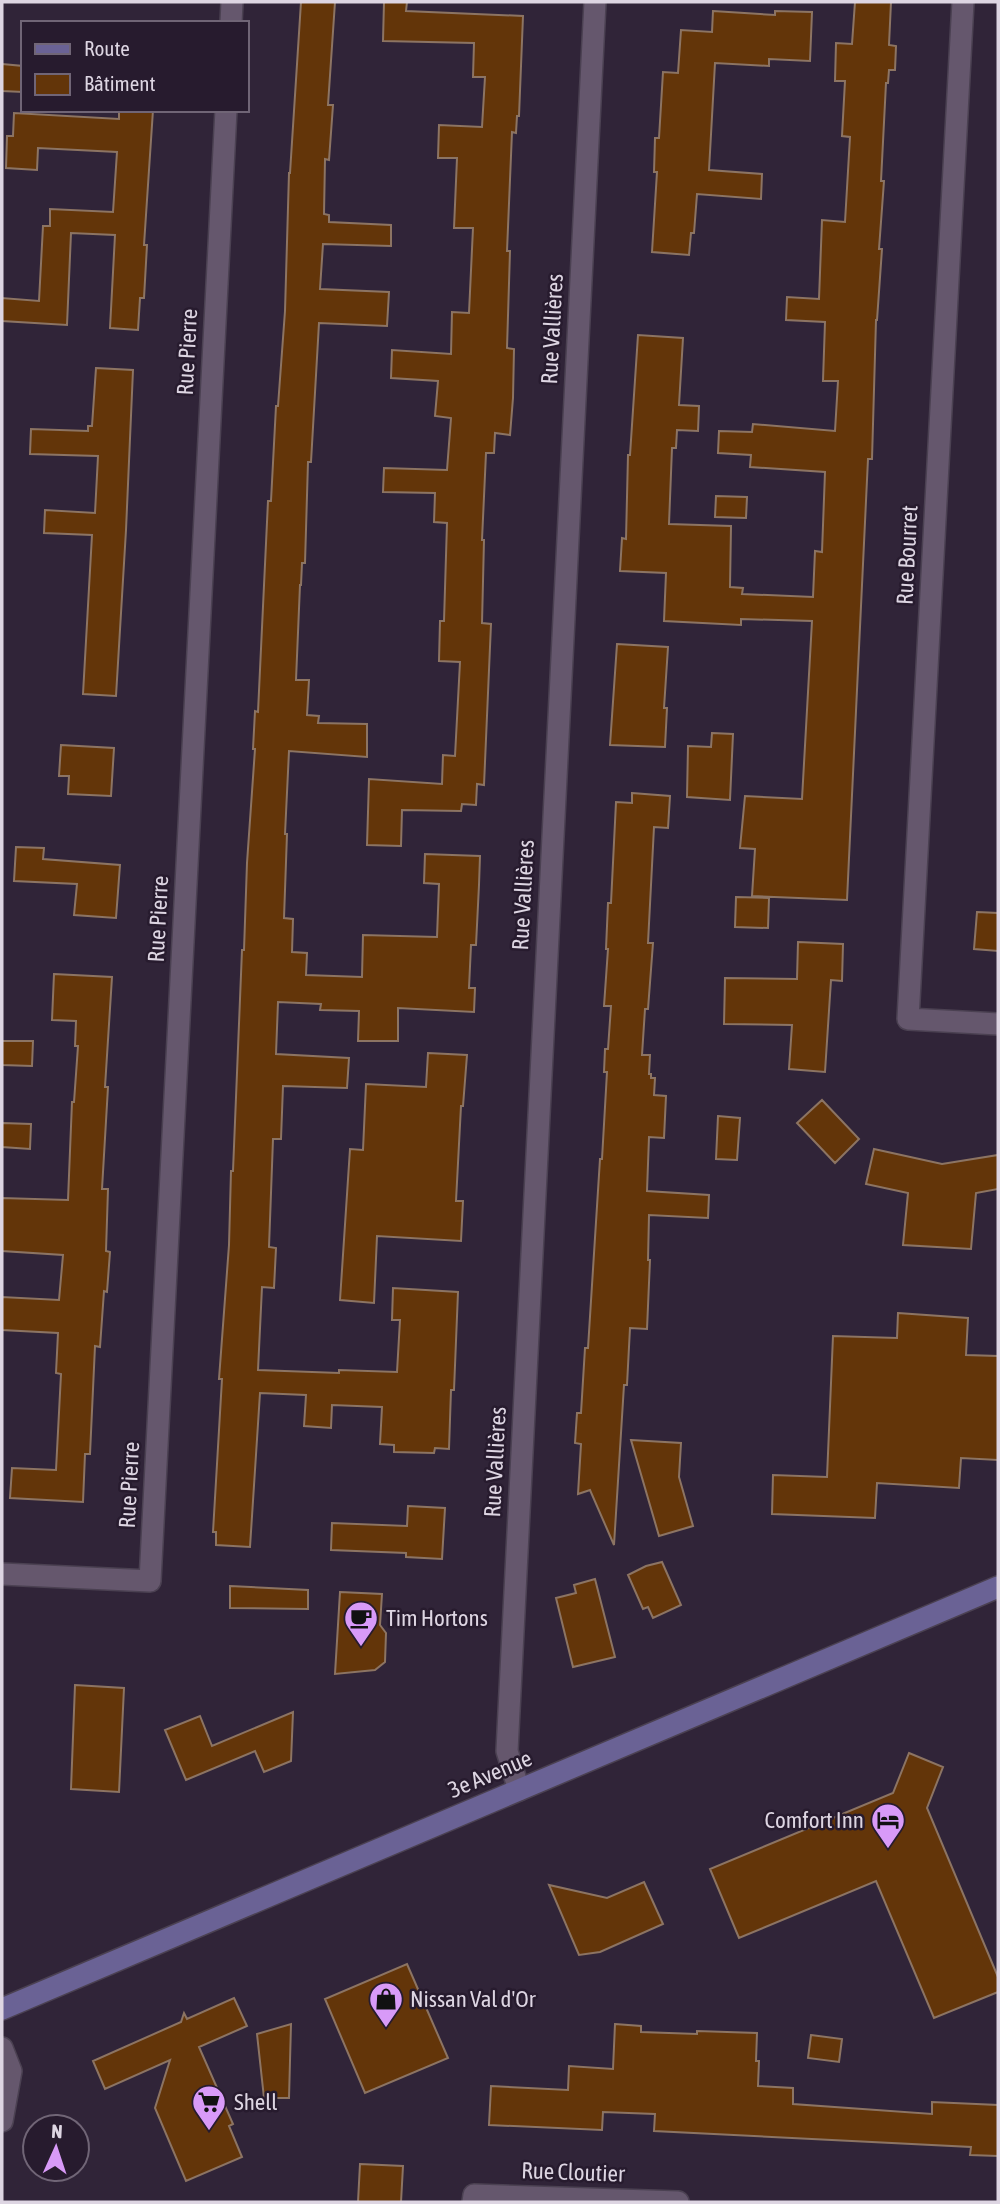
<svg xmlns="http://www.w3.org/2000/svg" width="1000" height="2204" viewBox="0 0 1000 2204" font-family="'Asap Condensed',sans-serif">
  <rect width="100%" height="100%" fill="#302438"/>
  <path fill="#633509" stroke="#8c7463" stroke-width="2" d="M301,2H335L328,105H333L329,160L325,159L324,214L329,215V222L391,225V246L323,244L320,289L389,292L387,326L319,323L311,462H308L305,563H302L301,585H300L296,680H309L307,715L319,716L318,723L367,724V757L289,751L285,834H287L284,918L293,919L292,952L307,953L306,975L362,977L363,935L437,937L439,884L424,883L425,854L480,856L479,885L476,945H471L469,988H475L474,1012L398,1008V1041H358L359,1011L320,1010L321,1004L278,1002L276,1054L349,1058L347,1088L283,1086L281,1139H273L269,1247L276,1248L274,1288L262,1287L258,1370L339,1373V1370L397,1372L400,1320H392L393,1288L458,1292L454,1390H451L449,1449L435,1448L434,1453L394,1452V1445L380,1444L382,1407L332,1405L331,1428L304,1426L306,1395L260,1393L250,1547L216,1545V1532H213L222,1379H219L229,1245L231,1171H233L242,950H244L247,863L255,749H253L255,711L258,712L268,501H271L276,406H278L285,311L289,173H290Z
    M384,2H407L406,11L523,16L519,116H517L516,133L512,132L507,251H510L507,348L514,349L513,398L510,435L495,433L494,453H486L482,540H484L482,623L491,624L484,785L477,784L476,805L462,804L461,811L402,810L401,846L367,845L369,779L442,784L443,755L455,756L460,662L439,661L440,621H444L447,523L434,522L435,493L383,492L384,468L447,470L451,418L435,416L438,381L391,378L392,350L451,354L452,312L469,313L473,228H454L457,158H438L439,125L482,127L485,77H473L474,43L383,41Z
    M855,2H891L889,45L896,46L895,70H889L888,83H886L881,181H884L879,249H882L877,320H876L872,459H868L847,900L752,896L755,849L740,848L745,796L802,799L812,621L741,619V625L664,621L666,573L620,571L622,538L626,539L628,455H630L638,335L683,338L679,405L699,406L698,431L677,430L676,448H672L669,524L731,526L730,587L743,588L742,594L813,597L815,551L822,552L825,472L750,467L751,455L718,453L719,431L752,432L753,424L835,431L838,381H823L825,322L786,320L787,297L819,299L822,220L845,222L850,137L842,136L845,81H835L836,43L852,44Z
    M713,11L775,15V11L812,12L810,61L769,59V66L715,63L709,170L762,174L761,199L697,194L694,233H691L689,255L652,252L657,172H654L655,138H659L663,72L678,73L681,30L712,32Z
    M2,64L23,66V92L2,91Z
    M119,110H153L144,245H147L144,298H140L138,330L110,328L115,235L71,233L67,325L2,321V298L39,301L43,226H50V209L113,212L117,152L38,148L37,170L6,168L7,136H13L14,113L119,119Z
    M96,368L133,370L126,530L116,696L83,694L92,535L44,533L45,510L95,513L98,456L30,454L31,429L88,431V426H92Z
    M716,496L747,497L746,518L715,517Z
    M617,644L668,647L664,708H667L665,747L610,745Z
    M712,733L733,734L730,800L687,797L688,746L711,747Z
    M61,745L114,748L111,796L68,794L69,776H59Z
    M632,793L670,796L668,828L654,827L648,943H653L648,1009H645L642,1055H650L649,1074H651V1078H655L654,1095L666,1096L664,1138L649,1137L647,1191L709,1195L708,1218L649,1215L648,1260H650L647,1329L630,1328L627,1385H624L614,1545L590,1490L578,1494L581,1444L575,1443L577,1413H581L585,1348H588L600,1159H602L607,1072H604L605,1049H608L611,1006H604L608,949H606L608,903H611L616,802L632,803Z
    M16,847L44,848L43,859L120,865L116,918L74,915L77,884L14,881Z
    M736,897L769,898L768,928L735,927Z
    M977,912L998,913V951L974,949Z
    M798,942L843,944L842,981L831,980L825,1072L789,1069L792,1025L724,1024L725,978L797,979Z
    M54,974L112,977L105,1087H108L102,1189H108L106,1251L110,1252L107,1292L104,1291L100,1347L95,1346L90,1454H85L83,1502L10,1498L12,1468L56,1470L61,1374L56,1373L58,1333L2,1330V1297L59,1300L63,1255L2,1251V1198L68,1200L72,1102H74L78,1046H75L76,1021L52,1020Z
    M2,1041H33L32,1066L2,1065Z
    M428,1053L467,1055L463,1106H461L456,1201H463L461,1241L377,1236L374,1303L340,1300L350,1149L363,1150L366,1084L426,1087Z
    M822,1100L859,1139L835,1163L797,1123Z
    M718,1116L740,1118L737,1160L716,1159Z
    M2,1123L31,1124L30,1149L2,1147Z
    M874,1149L942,1164L998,1155V1189L976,1193L971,1249L903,1245L908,1193L866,1184Z
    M898,1313L968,1318L966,1355L998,1356V1460L961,1458L959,1488L877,1483L875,1518L772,1514L773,1475L827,1477L833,1336L897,1338Z
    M631,1440L681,1443L679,1477L693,1526L659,1536Z
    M408,1506L445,1508L442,1559L406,1557V1553L331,1550L332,1523L407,1526Z
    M662,1562L681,1605L653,1618L648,1607L643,1609L628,1575L646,1566Z
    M595,1579L615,1657L573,1667L556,1598L576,1593L574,1585Z
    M230,1586L308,1590V1609L230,1608Z
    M340,1592L382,1594L380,1625L386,1633L385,1662L375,1670L335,1674Z
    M75,1685L124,1688L119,1792L71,1789Z
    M293,1712L291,1761L264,1772L255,1751L186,1780L165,1730L200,1716L212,1746Z
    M909,1753L943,1767L927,1808L998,1977V1992L934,2018L876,1881L739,1938L710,1869L893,1793Z
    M644,1882L663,1924L600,1952L579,1955L549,1885L607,1898Z
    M407,1964L448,2058L365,2093L325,1999Z
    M234,1998L247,2026L199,2047L233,2124L229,2126L242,2157L186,2181L155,2108L170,2060L105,2089L93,2061L181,2022L184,2013L187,2019Z
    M291,2024L289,2098H264L257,2034Z
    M615,2024L641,2026V2032L697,2034V2031L757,2033L756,2061H759L758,2086L793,2088V2104L932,2114V2102L998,2105V2156L970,2155L971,2147L654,2131L655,2114L603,2112L602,2130L489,2125L491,2086L568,2090L569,2066L613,2069Z
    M811,2035L842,2039L839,2062L808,2058Z
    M360,2164L403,2166L401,2202H358Z"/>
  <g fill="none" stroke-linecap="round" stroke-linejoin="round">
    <g stroke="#4b4152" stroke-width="24">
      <path id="minor" d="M963,2L908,1019L998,1024
        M231,23L232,2
        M2,1574L150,1581L226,110
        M519,1790L507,1751L595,2
        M2,2048L11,2071L2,2121
        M473,2202L474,2195L678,2202"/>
    </g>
    <g stroke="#4b4152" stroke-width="24">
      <path id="secondary" d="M2,2009L998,1587"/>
    </g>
    <use href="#minor" stroke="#65576d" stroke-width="21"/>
    <use href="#secondary" stroke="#6a6295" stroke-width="21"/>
  </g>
  <defs>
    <g id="cafe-pin" transform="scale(1.75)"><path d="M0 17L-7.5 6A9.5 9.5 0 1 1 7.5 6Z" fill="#d89af8" stroke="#271b2e"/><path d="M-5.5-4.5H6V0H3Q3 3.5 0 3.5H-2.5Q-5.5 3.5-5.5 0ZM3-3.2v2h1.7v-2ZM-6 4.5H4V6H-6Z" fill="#111"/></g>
    <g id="hotel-pin" transform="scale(1.75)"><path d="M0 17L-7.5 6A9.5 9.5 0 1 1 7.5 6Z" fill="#d89af8" stroke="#271b2e"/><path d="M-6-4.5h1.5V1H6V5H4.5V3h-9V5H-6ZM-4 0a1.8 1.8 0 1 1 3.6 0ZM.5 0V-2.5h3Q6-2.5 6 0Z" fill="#111"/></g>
    <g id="shop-pin" transform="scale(1.75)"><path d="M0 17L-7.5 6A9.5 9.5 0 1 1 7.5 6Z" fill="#d89af8" stroke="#271b2e"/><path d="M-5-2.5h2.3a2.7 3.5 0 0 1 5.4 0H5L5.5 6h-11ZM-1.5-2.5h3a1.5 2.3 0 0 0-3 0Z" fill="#111"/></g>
    <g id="supermarket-pin" transform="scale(1.75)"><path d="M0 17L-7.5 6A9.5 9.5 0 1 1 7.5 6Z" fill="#d89af8" stroke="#271b2e"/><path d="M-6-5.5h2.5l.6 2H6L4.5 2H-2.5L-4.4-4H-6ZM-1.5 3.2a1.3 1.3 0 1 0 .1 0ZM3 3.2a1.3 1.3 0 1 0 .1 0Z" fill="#111"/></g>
  </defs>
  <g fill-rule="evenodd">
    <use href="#cafe-pin" x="361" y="1618"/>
    <use href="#hotel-pin" x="888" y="1820"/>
    <use href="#shop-pin" x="386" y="1999"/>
    <use href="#supermarket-pin" x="209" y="2102"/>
  </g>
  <g text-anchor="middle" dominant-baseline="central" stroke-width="5" stroke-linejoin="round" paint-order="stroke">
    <g font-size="23" fill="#ddd5e2" stroke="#271b2e">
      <text transform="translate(552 329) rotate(-87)">Rue Vallières</text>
      <text transform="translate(187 352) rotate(-87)">Rue Pierre</text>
      <text transform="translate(907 555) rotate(-87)">Rue Bourret</text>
      <text transform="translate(523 895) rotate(-87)">Rue Vallières</text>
      <text transform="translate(158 919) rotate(-87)">Rue Pierre</text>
      <text transform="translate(495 1462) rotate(-87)">Rue Vallières</text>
      <text transform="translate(129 1485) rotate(-87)">Rue Pierre</text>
      <text transform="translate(490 1774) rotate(-23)">3e Avenue</text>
      <text transform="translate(573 2172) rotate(2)">Rue Cloutier</text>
    </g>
    <g font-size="23" fill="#ddd5e2" stroke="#271b2e" text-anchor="start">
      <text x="386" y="1618">Tim Hortons</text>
      <text x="864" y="1820" text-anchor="end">Comfort Inn</text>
      <text x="410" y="1999">Nissan Val d'Or</text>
      <text x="234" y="2102">Shell</text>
    </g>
  </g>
  <rect width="1000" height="2204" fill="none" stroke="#ddd5e2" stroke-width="7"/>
  <rect x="21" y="21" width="228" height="91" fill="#271b2e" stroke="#706576" stroke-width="2"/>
  <rect x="35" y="44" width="35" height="10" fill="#6a6295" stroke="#706576" stroke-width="2"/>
  <text x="84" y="56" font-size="21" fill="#ddd5e2">Route</text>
  <rect x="35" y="74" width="35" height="21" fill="#633509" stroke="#706576" stroke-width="2"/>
  <text x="84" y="91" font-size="21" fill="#ddd5e2">Bâtiment</text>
  <g transform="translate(56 2148) rotate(3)"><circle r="33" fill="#271b2e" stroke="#706576" stroke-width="2"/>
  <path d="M0-5L12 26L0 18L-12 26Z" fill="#d89af8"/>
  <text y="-10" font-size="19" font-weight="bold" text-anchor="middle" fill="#ddd5e2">N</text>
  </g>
</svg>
